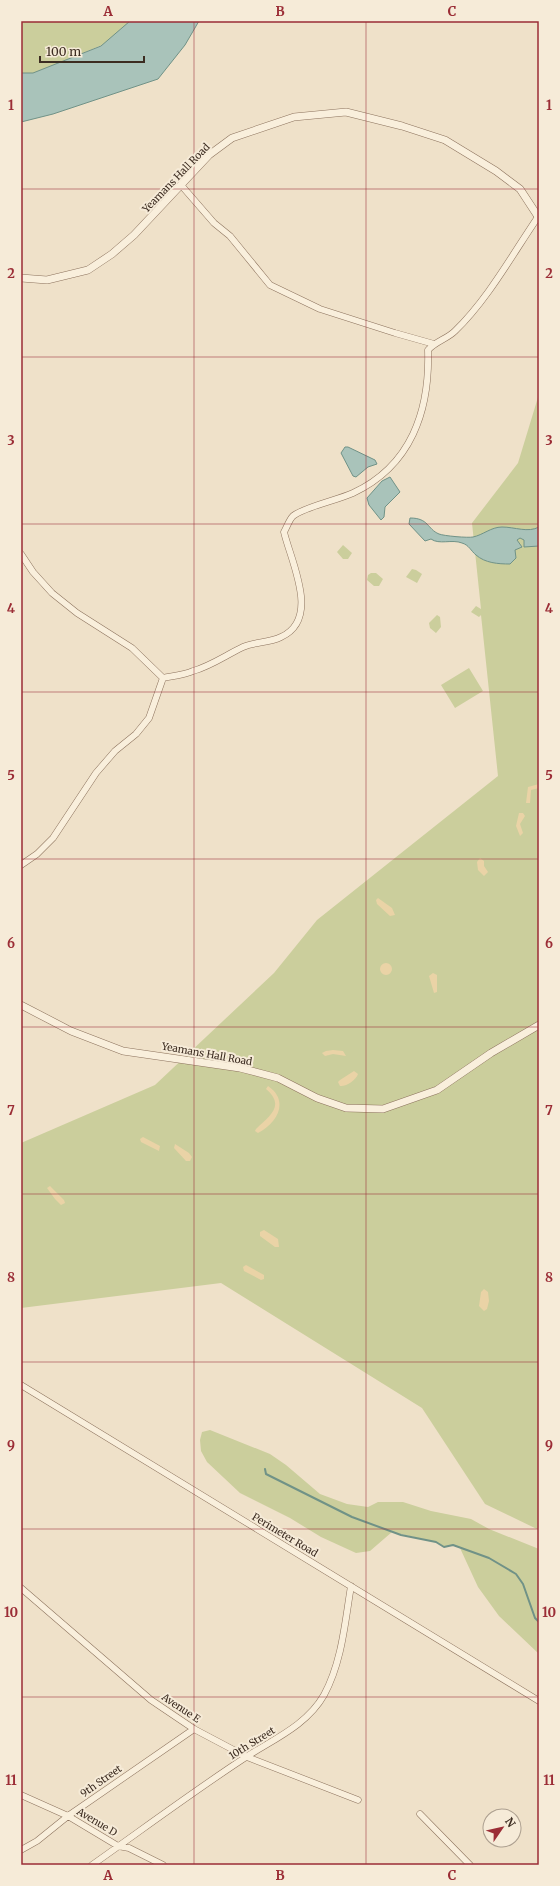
<svg xmlns="http://www.w3.org/2000/svg" width="560" height="1886" viewBox="0 0 560 1886" font-family="Merriweather,serif">
  <rect width="100%" height="100%" fill="#efe1c9"/>
  <path fill="#cbce9c" d="M21,21H154L152,24L21,79Z
    M539,394V1530L485,1504L422,1408L221,1283L21,1308V1143L155,1085L274,973L317,920L498,776L481,615L479,617L471,612L476,606L481,609L472,523L518,463Z
    M343,545L352,553L348,559H343L337,552Z
    M412,569L416,570L422,574L417,583L406,577Z
    M371,573H376L383,579L379,586H374L367,580L368,575Z
    M437,615L440,617L441,627L436,633L430,628L429,623Z
    M469,668L483,691L455,708L441,685Z
    M210,1430L270,1454L286,1465L320,1494L347,1504L368,1507L378,1502H403L431,1511L471,1519L489,1529L539,1549V1654L499,1616L478,1587L460,1548L453,1545L444,1547L436,1542L392,1532L370,1551L356,1553L321,1537L290,1518L240,1493L207,1462L201,1451L200,1440L202,1432Z"/>
  <path fill="#ead3a6" d="M539,784V788L531,790L530,803H526L528,787Z
    M519,813H523L525,816L520,824L523,833L520,836L516,826Z
    M480,858L484,861V866L488,872L484,876L478,870L477,862Z
    M378,898L392,908L395,915L390,916L377,904L376,900Z
    M380 969a6 6 0 1 1 12 0a6 6 0 1 1-12 0Z
    M433,973L437,975V992L434,993L429,976Z
    M333,1050L343,1051L346,1056L333,1054L325,1056L322,1053L326,1051Z
    M354,1071L358,1074C356,1080 346,1087 340,1086L338,1082L340,1080Z
    M268,1086C290,1101 277,1123 258,1133L255,1131L256,1129C269,1116 286,1106 266,1089Z
    M143,1137L160,1146L159,1151L141,1142L140,1139Z
    M175,1144L189,1153L192,1157L190,1161H186L174,1148Z
    M50,1186L64,1200L65,1203L61,1205L55,1199L47,1188Z
    M264,1230L278,1239L279,1247H275L260,1236V1232Z
    M246,1265L264,1275V1279L261,1280L244,1271L243,1267Z
    M484,1289L488,1292L489,1301L487,1309L484,1311L479,1306L481,1292Z"/>
  <path fill="#a9c3ba" stroke="#709287" d="M130,21H199L185,45L158,79L53,114L21,122V73H33L101,46Z
    M345,447H348L375,460L377,464L368,467L356,477L353,476L341,453Z
    M390,477L400,492L385,507L384,517L381,520L369,505L367,498L382,481Z
    M410,518C429,518 427,529 439,534C444,536 468,538 473,537C483,535 491,527 502,527C515,527 528,533 539,527V546L524,547V540L520,538L517,540L522,547L515,550L516,558L510,564C498,564 485,563 476,555C471,551 469,545 462,543C452,539 439,545 431,539L425,541L409,524Z"/>
  <g fill="none" stroke-linecap="round" stroke-linejoin="round">
    <path stroke="#709287" stroke-width="2" d="M265,1469L266,1474L352,1517L401,1535L436,1542L444,1547L453,1545L489,1558L516,1574L523,1584L535,1618L539,1622"/>
    <g stroke="#8c725d" stroke-width="7">
      <path id="minor" d="M181,185L214,223L230,236L270,285L320,309L395,333L434,344
        M21,554L33,572L52,593L77,613L132,648L163,678
        M21,865L37,854L53,838L96,773L115,751L136,734L149,718L163,678C173,676 184,675 193,671C211,666 226,655 243,647C254,642 269,643 281,637C321,619 291,562 284,532C287,527 289,520 293,516C304,507 338,500 353,493C411,466 430,411 428,350C436,341 447,339 455,331C488,299 512,255 538,217
        M21,1385L539,1701
        M21,1588L151,1700L194,1729L247,1757L358,1800
        M21,1795L68,1816L118,1846L129,1848L163,1865
        M420,1814L470,1865
        M21,1850L37,1841L68,1816L194,1729
        M92,1865C143,1829 194,1791 246,1757C274,1739 307,1725 324,1695C342,1662 345,1622 351,1586"/>
    </g>
    <g stroke="#8c725d" stroke-width="8">
      <path id="tertiary" d="M21,278L47,280L88,270L112,254L134,235L209,155L232,138L294,117L346,112L402,126L445,140L496,171L520,189L539,218
        M21,1005L71,1031L123,1051L240,1068L278,1078L317,1098L346,1108L383,1109L437,1090L491,1053L539,1025"/>
    </g>
    <use href="#minor" stroke="#f9efdc" stroke-width="6"/>
    <use href="#tertiary" stroke="#f9efdc" stroke-width="7"/>
  </g>
  <path fill="none" stroke="#9b2d36" stroke-width="1" stroke-opacity="0.55" d="M194,21V1865M366,21V1865M21,189H539M21,357H539M21,524H539M21,692H539M21,859H539M21,1027H539M21,1194H539M21,1362H539M21,1529H539M21,1697H539"/>
  <g text-anchor="middle" dominant-baseline="central" stroke-width="4" stroke-linejoin="round" paint-order="stroke">
    <g font-size="10" fill="#3c2c21" stroke="#f6ebd8">
      <text transform="translate(176 178) rotate(-46)">Yeamans Hall Road</text>
      <text transform="translate(207 1054) rotate(10)">Yeamans Hall Road</text>
      <text transform="translate(285 1535) rotate(31)">Perimeter Road</text>
      <text transform="translate(181 1708) rotate(34)">Avenue E</text>
      <text transform="translate(252 1743) rotate(-32)">10th Street</text>
      <text transform="translate(101 1781) rotate(-35)">9th Street</text>
      <text transform="translate(97 1822) rotate(31)">Avenue D</text>
    </g>
  </g>
  <rect width="560" height="1886" fill="none" stroke="#f6ebd8" stroke-width="44"/>
  <g transform="translate(502 1828) rotate(56)"><circle r="19" fill="#f6ebd8" stroke="#ac9f8f"/>
  <path d="M0-3L7 15L0 10L-7 15Z" fill="#9b2d36"/>
  <text y="-6" font-size="11" font-weight="bold" text-anchor="middle" fill="#3c2c21">N</text>
  </g>
  <path d="M40 56v6h104v-6" fill="none" stroke="#3c2c21" stroke-width="2"/>
  <text x="46" y="56" font-size="12" fill="#3c2c21" stroke="#f6ebd8" stroke-width="3" paint-order="stroke">100 m</text>
  <rect x="22" y="22" width="516" height="1842" fill="none" stroke="#9b2d36" stroke-width="1.5"/>
  <g font-size="13" text-anchor="middle" font-weight="bold" fill="#9b2d36">
    <text x="108" y="16">A</text>
    <text x="280" y="16">B</text>
    <text x="452" y="16">C</text>
    <text x="11" y="110">1</text>
    <text x="549" y="110">1</text>
    <text x="11" y="278">2</text>
    <text x="549" y="278">2</text>
    <text x="11" y="445">3</text>
    <text x="549" y="445">3</text>
    <text x="11" y="613">4</text>
    <text x="549" y="613">4</text>
    <text x="11" y="780">5</text>
    <text x="549" y="780">5</text>
    <text x="11" y="948">6</text>
    <text x="549" y="948">6</text>
    <text x="11" y="1115">7</text>
    <text x="549" y="1115">7</text>
    <text x="11" y="1282">8</text>
    <text x="549" y="1282">8</text>
    <text x="11" y="1450">9</text>
    <text x="549" y="1450">9</text>
    <text x="11" y="1617">10</text>
    <text x="549" y="1617">10</text>
    <text x="11" y="1785">11</text>
    <text x="549" y="1785">11</text>
    <text x="108" y="1880">A</text>
    <text x="280" y="1880">B</text>
    <text x="452" y="1880">C</text>
  </g>
</svg>
